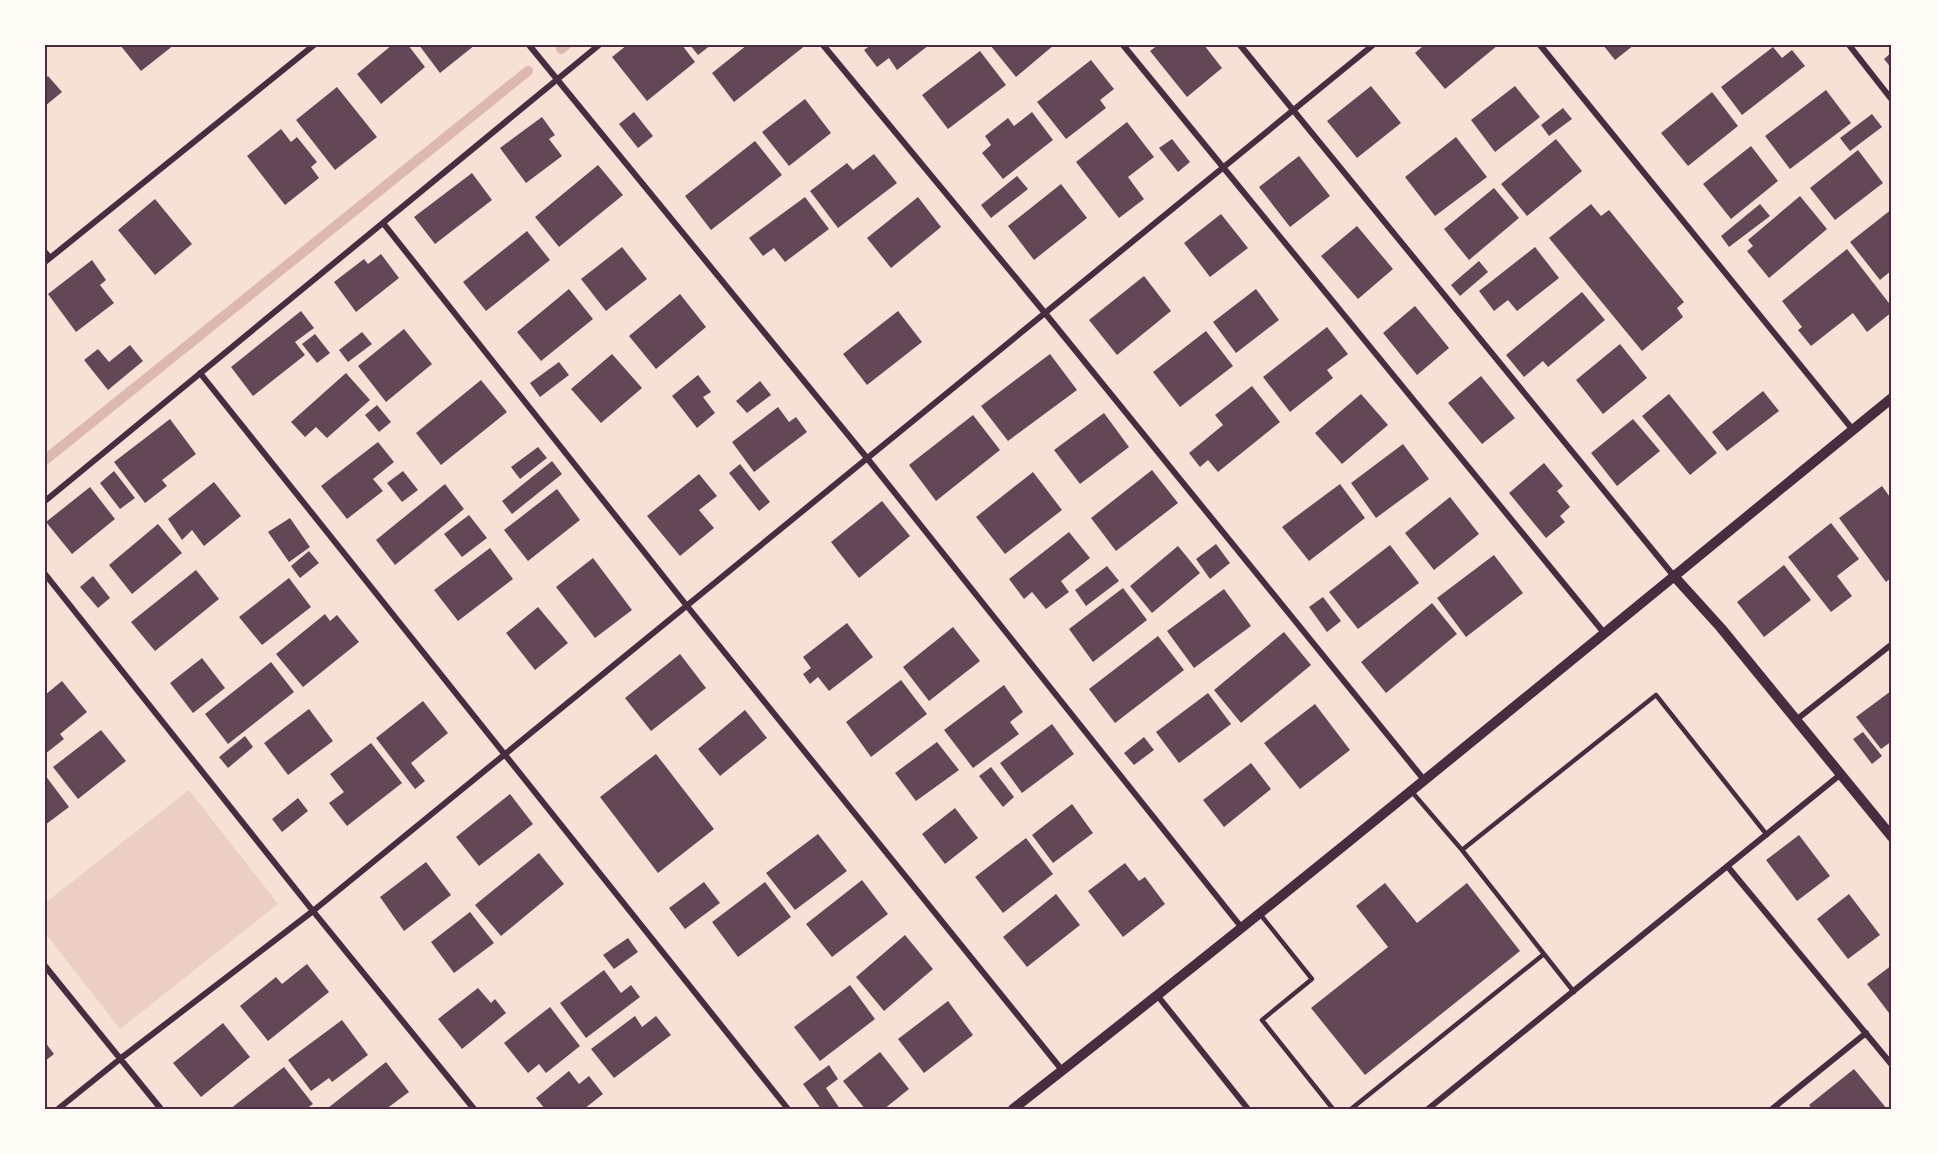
<svg xmlns="http://www.w3.org/2000/svg" width="1937" height="1154" viewBox="0 0 1937 1154" font-family="Montserrat,sans-serif">
  <rect width="100%" height="100%" fill="#f7e1d7"/>
  <path fill="#ebcfc5" d="M189,790L278,904L120,1029L45,933V903Z"/>
  <g fill="none" stroke-linecap="round" stroke-linejoin="round">
    <path stroke="#dcb8b0" stroke-width="10" d="M561,49L566,45
      M45,460L528,71"/>
  </g>
  <path fill="#644757" d="M120,45H174L141,71Z
    M392,45H408L425,67L381,104L357,74Z
    M419,45H475L440,73Z
    M627,45H682L695,62L647,101L612,57Z
    M690,45H711L698,55Z
    M747,45H806L734,102L712,73Z
    M871,45H929L897,70L889,58L877,67L864,50Z
    M990,45H1054L1016,77Z
    M1158,45H1204L1222,68L1187,97L1150,51Z
    M1424,45H1498L1445,89L1415,53Z
    M1603,45H1634L1615,60Z
    M1773,47L1782,58L1792,50L1805,66L1742,115L1721,87Z
    M980,51L1006,85L948,129L922,95Z
    M1892,52V69L1884,59Z
    M1091,60L1114,89L1100,100L1106,108L1066,139L1037,102Z
    M48,76L62,92L45,106V79Z
    M1371,86L1401,123L1357,158L1327,121Z
    M1515,86L1540,117L1495,152L1471,120Z
    M337,87L377,137L335,170L296,120Z
    M1826,90L1851,123L1790,169L1765,136Z
    M1712,92L1738,126L1688,166L1661,133Z
    M805,99L831,133L789,166L762,132Z
    M1563,108L1572,119L1549,136L1541,125Z
    M634,112L653,136L638,148L619,124Z
    M1032,112L1053,140L1003,179L982,153L991,145L985,136L1008,118L1014,126Z
    M1872,114L1882,127L1850,151L1840,138Z
    M542,117L555,135L549,139L562,156L526,183L500,148Z
    M1127,122L1154,157L1128,177L1144,199L1119,218L1076,162Z
    M281,129L291,142L297,137L317,162L311,167L319,178L285,205L247,156Z
    M1456,137L1487,177L1435,216L1405,177Z
    M1172,139L1190,162L1178,172L1159,148Z
    M1556,139L1582,171L1527,216L1501,184Z
    M755,141L782,175L711,230L685,196Z
    M1751,146L1778,181L1731,219L1703,184Z
    M1858,150L1883,183L1835,220L1810,188Z
    M874,154L897,183L838,228L810,191L847,163L853,170Z
    M1299,156L1330,196L1290,227L1259,187Z
    M598,165L623,195L559,247L535,217Z
    M472,173L492,200L435,244L414,217Z
    M1017,176L1028,189L991,218L981,205Z
    M1061,184L1087,218L1034,260L1008,226Z
    M1494,188L1519,218L1469,260L1444,229Z
    M1800,196L1827,229L1769,278L1747,251L1753,246L1748,240Z
    M805,197L829,229L785,262L774,248L763,256L749,238Z
    M918,197L941,227L891,268L867,238Z
    M155,199L192,244L155,275L118,230Z
    M1591,204L1601,216L1609,210L1684,302L1677,308L1683,317L1642,351L1549,238Z
    M1760,204L1770,216L1729,247L1721,236Z
    M1892,209V270L1880,280L1850,242Z
    M1221,214L1248,248L1210,277L1184,243Z
    M1357,226L1393,269L1358,299L1321,256Z
    M527,231L550,260L486,311L463,282Z
    M622,247L647,279L606,311L581,279Z
    M1535,247L1559,278L1517,311L1508,300L1494,311L1479,291Z
    M1847,249L1892,307V312L1867,332L1853,313L1811,346L1798,330L1802,327L1782,301Z
    M381,254L399,278L356,312L334,282L364,259L368,264Z
    M92,260L106,280L100,285L114,303L76,332L48,294Z
    M1479,261L1488,272L1460,296L1451,285Z
    M1144,276L1171,311L1117,355L1089,320Z
    M569,289L593,319L541,361L517,332Z
    M1256,289L1279,320L1236,353L1213,322Z
    M1582,292L1605,320L1548,367L1543,361L1524,377L1506,355Z
    M680,294L706,327L656,369L629,336Z
    M1415,306L1449,348L1417,375L1383,333Z
    M301,311L314,328L295,342L305,355L253,396L231,367Z
    M898,311L922,342L867,385L843,354Z
    M1327,327L1348,354L1327,370L1333,378L1290,412L1263,377Z
    M404,329L432,364L386,402L358,366Z
    M1206,331L1233,366L1180,407L1153,372Z
    M362,332L372,344L348,362L339,350Z
    M315,334L330,353L317,363L302,344Z
    M1620,344L1647,378L1603,414L1576,380Z
    M130,345L143,361L108,390L84,360L98,349L109,362Z
    M612,354L642,388L601,423L571,389Z
    M1050,354L1077,390L1008,441L981,406Z
    M559,362L569,375L540,397L530,383Z
    M346,373L370,400L327,438L316,427L305,437L291,422Z
    M698,375L711,392L703,397L715,413L697,428L672,396Z
    M1481,376L1515,418L1482,444L1448,403Z
    M481,380L507,412L441,465L416,433Z
    M760,381L771,395L747,413L736,401Z
    M1252,386L1280,422L1218,472L1208,460L1200,467L1189,453L1223,425L1215,415Z
    M1763,391L1779,411L1727,451L1712,432Z
    M1361,394L1388,425L1342,464L1315,433Z
    M1669,394L1717,453L1690,475L1642,416Z
    M377,405L391,422L379,432L365,415Z
    M778,407L789,422L796,417L807,432L754,472L732,442Z
    M1104,413L1129,447L1080,484L1054,450Z
    M973,415L1000,450L936,501L909,465Z
    M170,419L196,454L162,480L167,486L145,503L114,462Z
    M1633,419L1660,451L1617,486L1591,453Z
    M378,442L394,462L373,479L383,491L347,519L321,486Z
    M1403,444L1429,479L1376,518L1351,483Z
    M538,447L547,458L520,479L511,467Z
    M552,461L562,474L512,514L502,501Z
    M1544,463L1563,486L1557,491L1570,507L1560,516L1565,522L1546,538L1509,493Z
    M740,464L770,502L759,511L729,473Z
    M1152,470L1178,503L1116,551L1091,518Z
    M114,471L135,498L120,509L100,483Z
    M403,471L418,490L402,502L387,483Z
    M1033,472L1062,510L1005,554L976,517Z
    M699,474L717,496L699,510L714,528L680,556L647,516Z
    M214,482L241,516L204,546L192,530L182,540L168,519Z
    M445,484L464,509L395,565L376,540Z
    M1340,484L1365,518L1309,561L1282,527Z
    M1882,486L1892,500V577L1886,582L1839,518Z
    M90,487L115,519L72,554L46,522Z
    M557,489L580,520L528,561L504,530Z
    M1450,497L1479,534L1434,570L1405,533Z
    M882,501L910,536L859,578L831,542Z
    M469,515L487,538L462,557L444,534Z
    M290,518L310,547L289,562L268,532Z
    M1831,523L1859,559L1837,576L1852,596L1831,612L1788,557Z
    M158,524L182,553L132,594L109,565Z
    M1069,532L1090,558L1061,581L1069,592L1046,609L1032,592L1024,599L1009,579Z
    M1216,544L1230,563L1210,579L1196,559Z
    M1390,545L1419,583L1358,629L1329,592Z
    M1178,546L1200,573L1152,613L1130,586Z
    M490,548L513,579L458,621L434,590Z
    M309,551L319,563L300,578L291,566Z
    M1494,555L1523,593L1466,637L1437,598Z
    M593,558L632,610L595,638L556,587Z
    M1784,565L1811,600L1764,637L1737,602Z
    M1107,566L1119,581L1086,606L1075,590Z
    M196,570L219,599L155,651L131,622Z
    M93,576L110,598L98,608L80,587Z
    M289,578L311,607L262,645L239,617Z
    M1123,588L1147,620L1093,662L1069,629Z
    M1224,589L1251,626L1194,668L1167,631Z
    M1323,597L1341,621L1327,632L1309,607Z
    M1432,603L1457,634L1386,693L1361,662Z
    M538,607L568,643L535,670L506,633Z
    M325,614L330,621L337,615L359,642L303,687L276,654Z
    M847,623L873,657L829,691L818,677L810,684L803,674L811,668L803,657Z
    M953,627L980,661L929,701L903,667Z
    M1284,632L1311,665L1241,723L1214,690Z
    M1158,636L1184,670L1115,723L1089,689Z
    M680,654L706,688L651,731L625,698Z
    M202,658L225,688L193,713L170,683Z
    M271,662L294,692L228,744L205,714Z
    M901,680L927,714L871,757L846,722Z
    M62,681L87,712L60,734L64,739L45,754V695Z
    M1004,685L1023,712L1010,722L1019,734L973,768L944,730Z
    M1891,691L1892,741L1881,749L1856,717Z
    M1208,693L1231,724L1179,763L1156,732Z
    M423,701L448,733L411,763L425,781L415,789L376,738Z
    M1315,704L1350,750L1300,789L1264,743Z
    M309,709L333,741L288,775L264,743Z
    M745,710L767,738L720,776L698,749Z
    M1052,724L1074,754L1022,793L1000,763Z
    M101,730L126,761L78,799L53,767Z
    M1863,732L1882,756L1872,764L1853,739Z
    M245,736L253,747L228,768L219,757Z
    M1144,737L1154,750L1134,765L1124,753Z
    M937,742L959,770L916,801L895,773Z
    M371,743L402,783L347,826L329,803L344,792L330,774Z
    M656,754L714,829L658,873L600,797Z
    M1251,763L1271,789L1224,827L1203,800Z
    M991,767L1014,797L1003,807L979,776Z
    M45,775L69,807L45,825Z
    M510,794L533,824L479,866L456,837Z
    M298,798L308,811L282,832L272,819Z
    M1072,804L1093,833L1053,863L1032,835Z
    M955,808L978,838L945,864L922,834Z
    M818,834L847,871L795,910L766,873Z
    M1799,835L1830,876L1797,901L1766,860Z
    M1026,838L1053,874L1003,913L975,877Z
    M539,853L564,884L501,936L475,905Z
    M426,862L451,895L404,931L380,897Z
    M1125,863L1139,881L1145,877L1165,904L1123,937L1088,891Z
    M862,880L888,914L832,957L806,924Z
    M704,882L720,903L685,929L669,908Z
    M765,882L791,917L738,957L712,922Z
    M1385,883L1417,923L1467,883L1520,951L1365,1075L1311,1008L1388,947L1356,906Z
    M1056,894L1080,925L1027,967L1003,937Z
    M1849,894L1880,935L1848,959L1817,919Z
    M470,912L494,943L454,973L431,942Z
    M905,935L933,969L884,1011L856,977Z
    M628,938L638,952L614,969L603,955Z
    M307,964L329,992L268,1041L240,1006L276,977L282,984Z
    M1892,965V1017L1867,984Z
    M604,970L621,993L631,985L640,997L586,1038L560,1003Z
    M850,985L875,1019L820,1061L794,1027Z
    M478,988L491,1003L495,999L506,1013L462,1049L438,1019Z
    M948,1001L973,1035L924,1073L898,1039Z
    M550,1007L580,1046L546,1073L539,1064L528,1073L504,1043Z
    M635,1016L642,1027L656,1016L671,1035L614,1078L591,1049Z
    M342,1020L368,1055L332,1082L329,1078L311,1091L288,1060Z
    M223,1023L250,1057L201,1097L173,1063Z
    M45,1042L54,1054L45,1061Z
    M880,1052L909,1089L884,1109H865L843,1081Z
    M386,1062L409,1092L386,1109H329L328,1108Z
    M829,1065L838,1079L826,1088L840,1109H821L803,1084Z
    M284,1067L313,1104L306,1109H230Z
    M1854,1069L1887,1109H1812L1809,1105Z
    M569,1071L579,1084L589,1076L603,1094L584,1109H545L536,1098Z"/>
  <g fill="none" stroke-linecap="round" stroke-linejoin="round">
    <path stroke="#4a2c40" stroke-width="4.5" d="M45,251L50,257
      M1412,792L1462,850
      M1260,914L1312,979L1262,1020L1333,1109
      M1544,954L1574,992
      M1351,1109L1544,954L1462,850L1656,695L1767,835"/>
    <path stroke="#4a2c40" stroke-width="6" d="M529,45L867,458L1242,928
      M823,45L1045,313L1425,781
      M1123,45L1605,634
      M1240,45L1673,575
      M1540,45L1853,430
      M1849,45L1892,100
      M383,223L687,606L1062,1070
      M45,262L314,45
      M200,373L788,1109
      M45,501L599,45
      M45,574L313,911L474,1109
      M1796,720L1892,644
      M1728,867L1892,1065
      M45,966L161,1109
      M1157,995L1248,1109
      M58,1109L120,1059L313,911L1373,45
      M1428,1109L1841,774
      M1772,1109L1866,1033"/>
    <path stroke="#4a2c40" stroke-width="10" d="M1673,575L1721,628L1892,837
      M1013,1109C1310,877 1600,636 1892,398"/>
  </g>
  <rect width="1937" height="1154" fill="none" stroke="#fffaf5" stroke-width="93"/>
  <rect x="46" y="46" width="1844" height="1062" fill="none" stroke="#4a2c40" stroke-width="2"/>
</svg>
